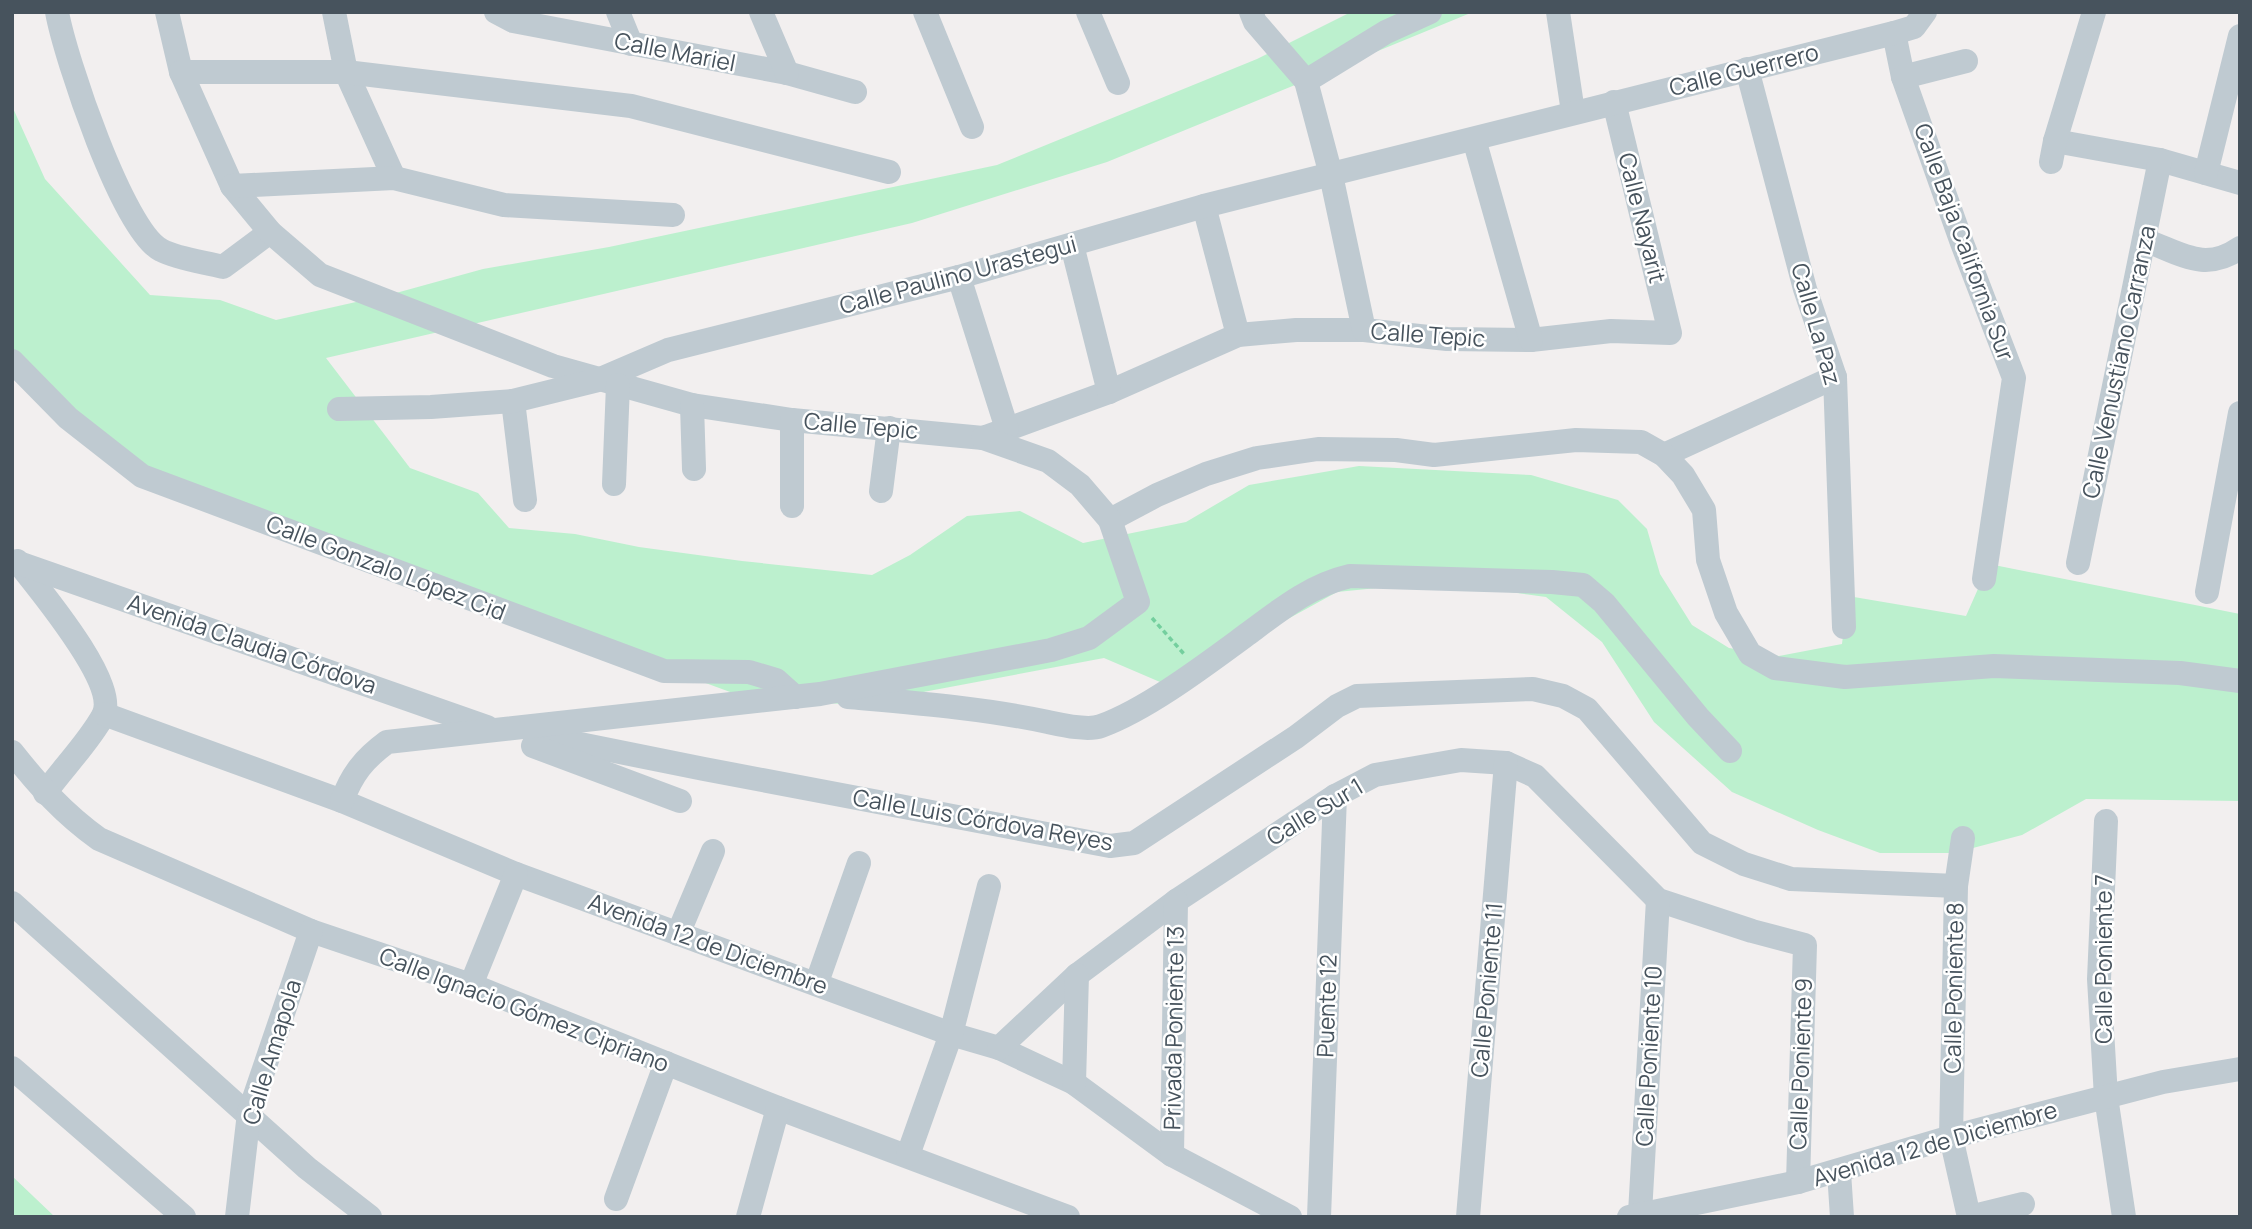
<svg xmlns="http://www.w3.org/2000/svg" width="2252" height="1229" viewBox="0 0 2252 1229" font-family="Manrope,sans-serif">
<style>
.green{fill:#bcf0ce}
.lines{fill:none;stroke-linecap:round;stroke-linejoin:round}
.path{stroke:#74cf9e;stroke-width:3.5;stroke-dasharray:5 3.5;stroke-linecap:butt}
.minor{stroke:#bfcad1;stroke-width:24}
.labels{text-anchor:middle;stroke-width:5;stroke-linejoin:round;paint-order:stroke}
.street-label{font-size:23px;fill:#47535d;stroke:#fff}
</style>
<rect width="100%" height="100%" fill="#f2efef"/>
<!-- green -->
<g class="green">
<polygon points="1351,12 1473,12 1107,162 912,223 326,358 410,468 478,493 509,528 575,534 639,547 742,561 872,575 910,555 967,516 1020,511 1083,543 1186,522 1249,485 1359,466 1531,475 1618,500 1647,529 1660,574 1692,625 1729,648 1779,656 1842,644 1848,596 1966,616 1989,564 2240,614 2240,801 2086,799 2022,835 1954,853 1880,853 1818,830 1732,792 1654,722 1602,642 1546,597 1437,582 1337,592 1167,685 1104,658 854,705 741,696 417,577 137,463 57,398 12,347 12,106 45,179 150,295 220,300 276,320 396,293 483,269 609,247 997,165 1257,59"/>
<polygon points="12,1176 55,1217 12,1217"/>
</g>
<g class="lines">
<!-- path -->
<polyline class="path" points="1152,618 1184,654"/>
<!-- minor -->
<g class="minor">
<path d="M 57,12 C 65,57 123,231 161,250 C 178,259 204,262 223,267 L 270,232"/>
<polyline points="167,12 181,72 232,186 270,232 320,275 553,366 692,405 792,420 983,438 1109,392 1238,335 1296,330 1364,330 1447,339 1531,340 1611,331 1670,333 1614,102"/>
<polyline points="334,12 346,72 394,178"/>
<polyline points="496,12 513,21 787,73 855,92"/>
<polyline points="618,12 631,44"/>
<polyline points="761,12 787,73"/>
<polyline points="925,12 972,127"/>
<polyline points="1088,12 1118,83"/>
<polyline points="1251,12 1255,22 1306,81 1331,175 1364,330"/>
<polyline points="1558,12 1573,112"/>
<polyline points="1894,33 1903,77 1962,243 2014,378 1984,579"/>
<polyline points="1747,69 1805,289 1835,377 1844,627"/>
<polyline points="181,72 346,72 631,106 889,172"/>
<polyline points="1903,77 1966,61"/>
<polyline points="1306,81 1386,32 1430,12"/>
<polyline points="1474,139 1531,340"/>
<polyline points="2055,141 2160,160 2240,183"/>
<polyline points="2051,162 2055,141 2094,12"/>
<polyline points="2206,173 2240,36"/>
<polyline points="232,186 394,178 504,205 673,215"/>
<polyline points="1204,206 1238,335"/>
<path d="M 2144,240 C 2181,253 2204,273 2240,248"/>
<polyline points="1072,245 1109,392"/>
<polyline points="959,277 1007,429"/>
<polyline points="12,361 68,418 142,476 664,671 749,672 776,680 795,697"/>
<polyline points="513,401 525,500"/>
<polyline points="692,405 694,469"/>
<polyline points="339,409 431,407 513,401 598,380 668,350 959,277 1204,206 1894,33 1914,27 1925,12"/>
<polyline points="792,420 792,506"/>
<polyline points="1664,455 1835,377"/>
<polyline points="614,484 618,385"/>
<polyline points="881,491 889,428"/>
<polyline points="1110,520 1157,495 1206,474 1257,458 1318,449 1396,450 1434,455 1576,440 1641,442 1664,455 1683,475 1704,510 1708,560 1726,613 1750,654 1775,668 1845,677 1994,666 2180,673 2240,681"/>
<path d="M 17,561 C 38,588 120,684 103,716 C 88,743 63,768 45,793"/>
<polyline points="19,563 487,727"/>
<polyline points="2078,563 2160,160"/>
<polyline points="2207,592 2240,413"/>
<path d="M 848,697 C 916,703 982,708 1048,722 C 1062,725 1088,731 1101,726 C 1148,709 1208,663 1249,633 C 1281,609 1311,585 1350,576 L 1552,582 L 1583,585 L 1604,603 L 1698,717 L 1730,751"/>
<polyline points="104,714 342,801 516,874 951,1034 999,1048 1074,1083 1172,1155 1290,1217"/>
<polyline points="529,728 570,742 704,769 1110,846 1134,843 1296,737 1337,706 1357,696 1533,689 1563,696 1587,709 1702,843 1744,864 1791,879 1956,886"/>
<polyline points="533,746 680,801"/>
<path d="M 12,752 C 39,786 64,814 99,839 L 311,931 L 471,985 L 778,1108 L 1068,1217"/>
<path d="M 342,801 C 352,774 364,759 387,742 L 820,694 L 1051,650 L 1089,638 L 1138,602 L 1110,520 L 1080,485 L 1048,461 L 983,438"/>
<polyline points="2106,821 2099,979 2106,1097 2124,1217"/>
<polyline points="1963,838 1956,886 1951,1137 1969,1217"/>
<polyline points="12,903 307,1168 370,1217"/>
<polyline points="678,934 713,851"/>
<polyline points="817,982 859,863"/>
<polyline points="471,985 516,874"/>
<polyline points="999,1048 1077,975 1176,901 1335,796 1375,775 1461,760 1506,763 1535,776 1658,900 1752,931 1805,945 1798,1182"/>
<polyline points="12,1068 184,1217"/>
<polyline points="1074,1083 1077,975"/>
<polyline points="908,1155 951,1034 989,886"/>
<polyline points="1172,1155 1176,901"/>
<polyline points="1839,1172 1842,1217"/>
<polyline points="616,1199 666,1063"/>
<polyline points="1640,1213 1658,900"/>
<polyline points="237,1217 249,1113 311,931"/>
<polyline points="748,1217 778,1108"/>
<polyline points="1319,1217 1335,796"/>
<polyline points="1468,1217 1506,763"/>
<polyline points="1629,1217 1798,1182 1951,1137 2163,1082 2240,1069"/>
<polyline points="1970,1217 2023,1204"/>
</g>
</g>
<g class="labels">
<!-- street labels -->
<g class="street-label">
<text transform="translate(675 52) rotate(11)" y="8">Calle Mariel</text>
<text transform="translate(1744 70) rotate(-14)" y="8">Calle Guerrero</text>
<text transform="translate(1642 218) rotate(76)" y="8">Calle Nayarit</text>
<text transform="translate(1964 242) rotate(70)" y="8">Calle Baja California Sur</text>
<text transform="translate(958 275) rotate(-15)" y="8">Calle Paulino Urastegui</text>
<text transform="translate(1816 324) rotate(74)" y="8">Calle La Paz</text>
<text transform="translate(1428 335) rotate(4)" y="8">Calle Tepic</text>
<text transform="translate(2119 362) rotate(-78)" y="8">Calle Venustiano Carranza</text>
<text transform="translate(861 426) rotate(5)" y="8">Calle Tepic</text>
<text transform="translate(386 568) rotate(21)" y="8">Calle Gonzalo López Cid</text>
<text transform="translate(252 644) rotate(19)" y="8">Avenida Claudia Córdova</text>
<text transform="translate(1315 812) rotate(-31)" y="8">Calle Sur 1</text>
<text transform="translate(983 820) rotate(10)" y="8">Calle Luis Córdova Reyes</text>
<text transform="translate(708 944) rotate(20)" y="8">Avenida 12 de Diciembre</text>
<text transform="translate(2104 959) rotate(-90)" y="8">Calle Poniente 7</text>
<text transform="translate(1954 988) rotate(-89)" y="8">Calle Poniente 8</text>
<text transform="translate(1487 990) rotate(-85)" y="8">Calle Poniente 11</text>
<text transform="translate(1327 1006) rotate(-88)" y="8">Puente 12</text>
<text transform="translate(524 1010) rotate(21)" y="8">Calle Ignacio Gómez Cipriano</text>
<text transform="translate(1174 1028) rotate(-89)" y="8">Privada Poniente 13</text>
<text transform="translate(272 1052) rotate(-73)" y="8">Calle Amapola</text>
<text transform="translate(1649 1056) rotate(-87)" y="8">Calle Poniente 10</text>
<text transform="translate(1801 1064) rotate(-88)" y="8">Calle Poniente 9</text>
<text transform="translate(1935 1144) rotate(-16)" y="8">Avenida 12 de Diciembre</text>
</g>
</g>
<!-- border -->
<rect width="2252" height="1229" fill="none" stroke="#47535d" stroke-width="28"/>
</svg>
